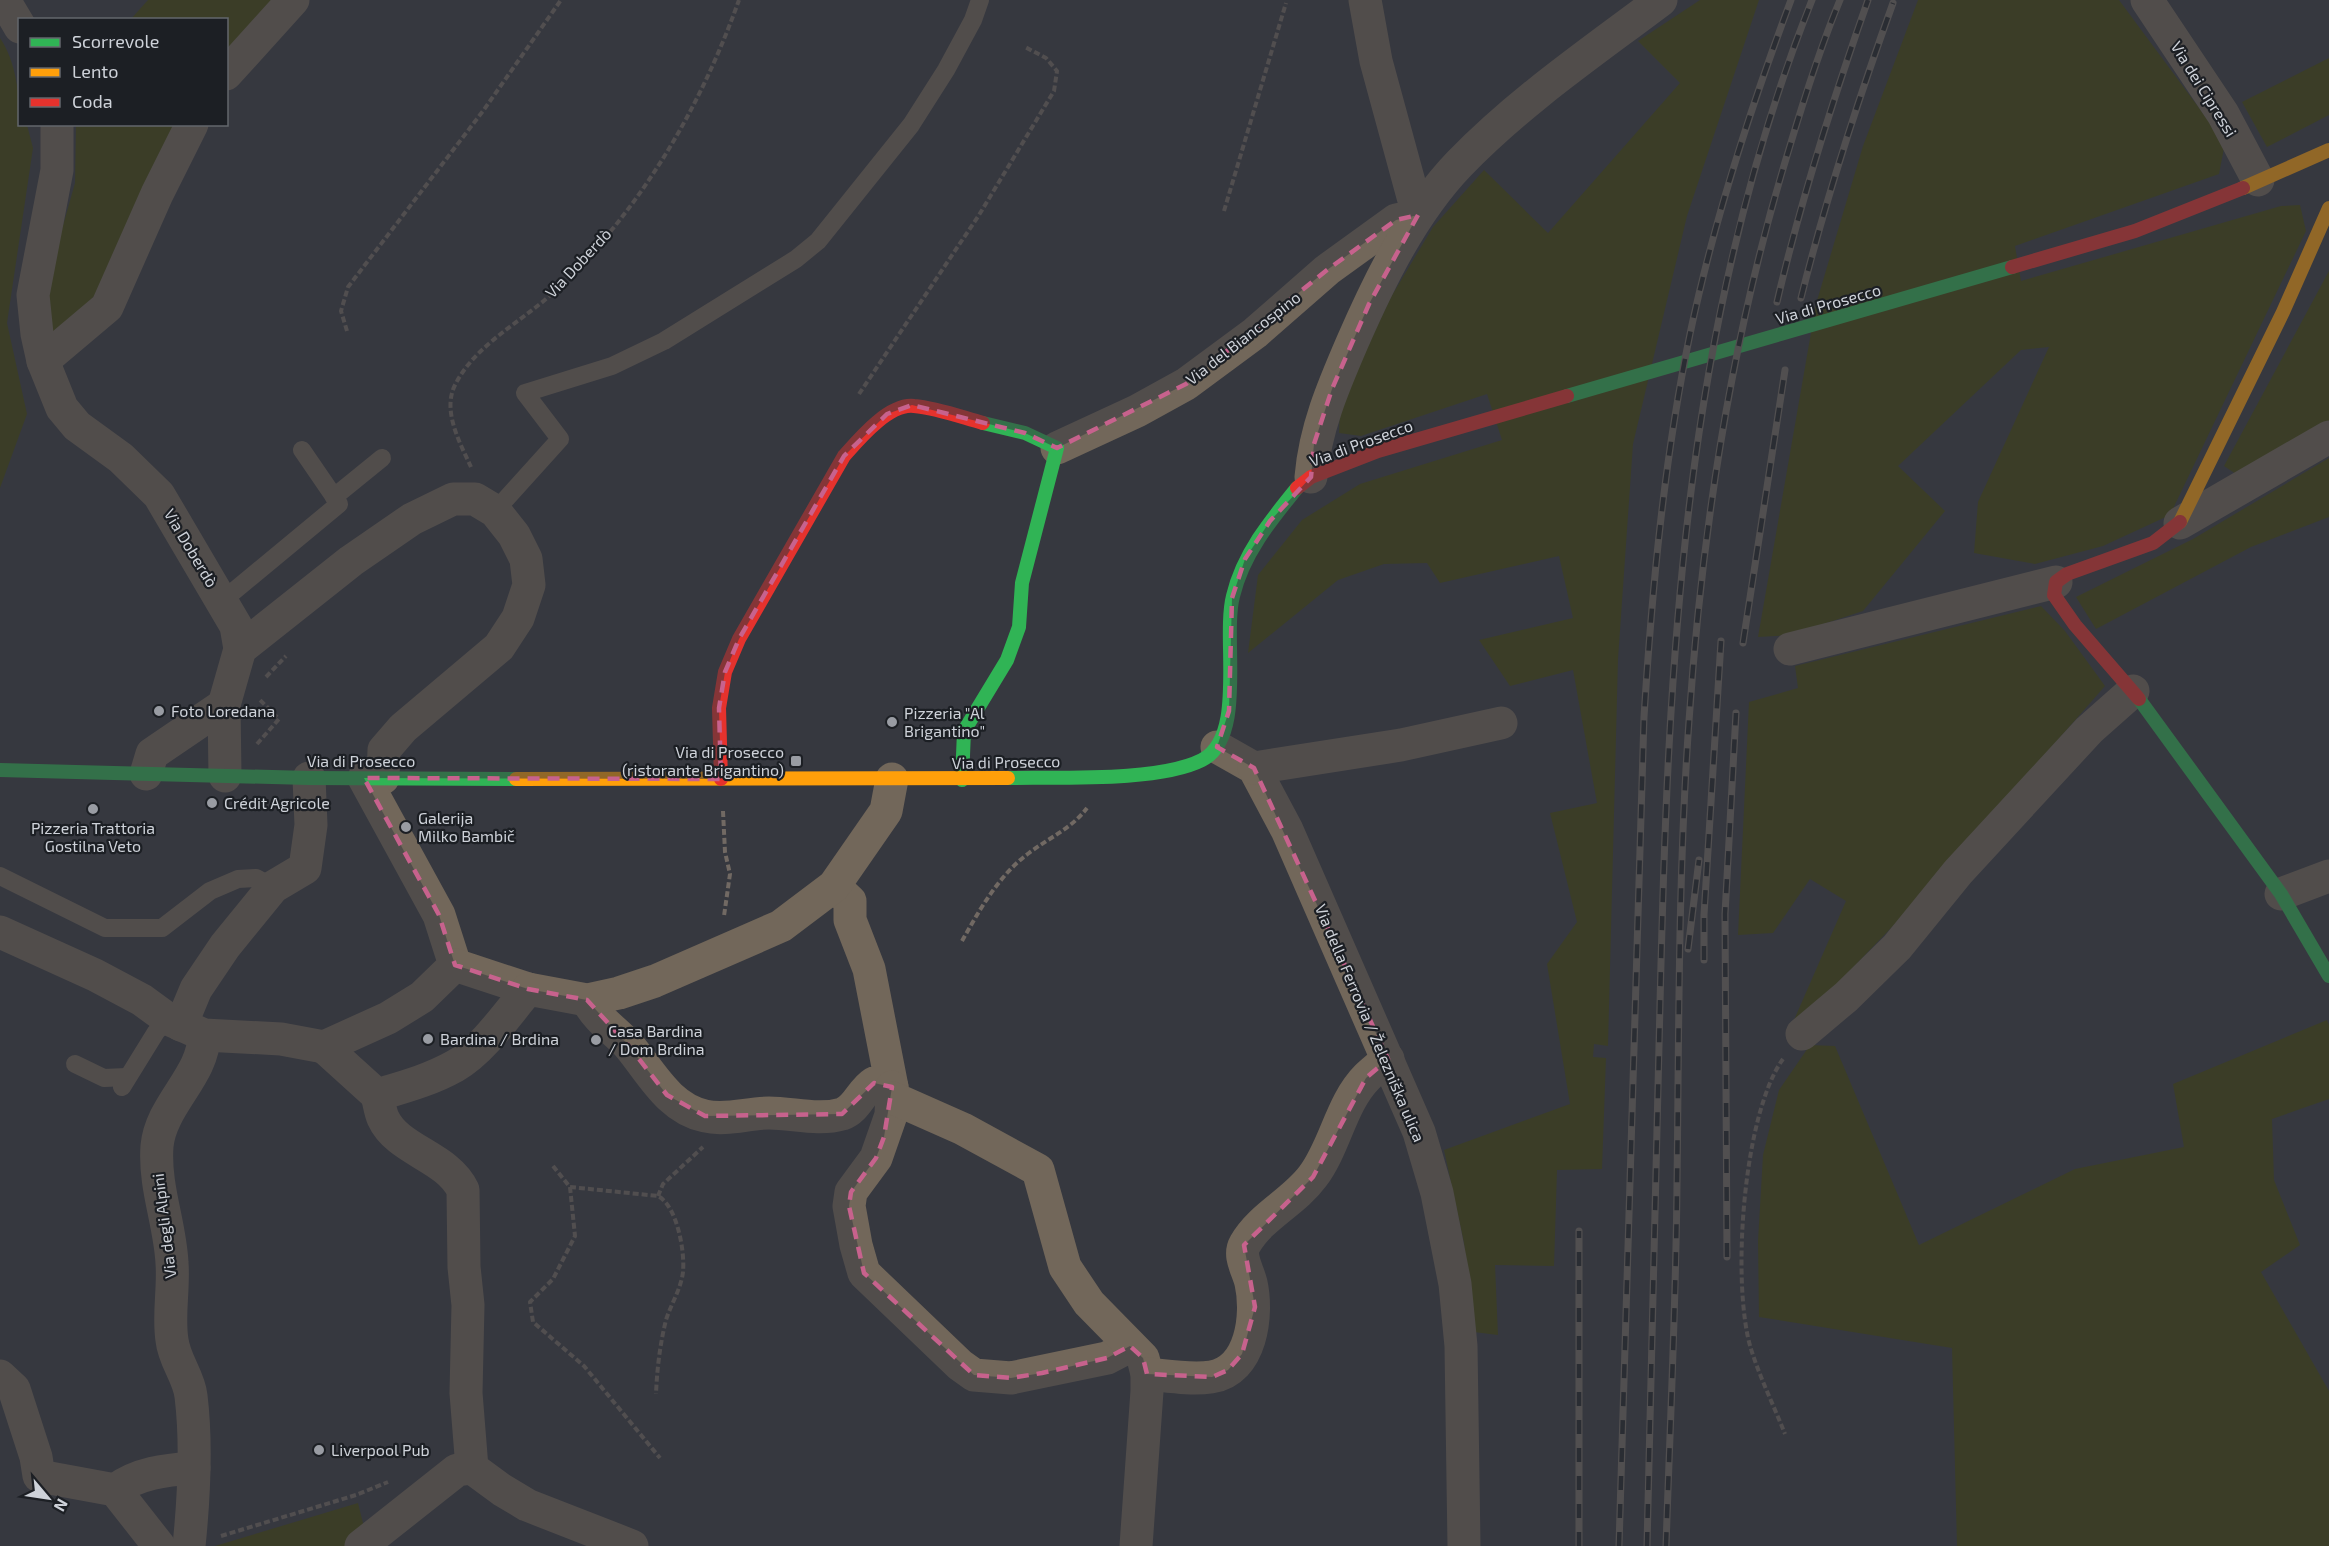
<svg xmlns="http://www.w3.org/2000/svg" width="2329" height="1546" viewBox="0 0 2329 1546" font-family="'Exo 2',sans-serif">
<style>
.green{fill:#40440b}
.lines{fill:none;stroke-linecap:round;stroke-linejoin:round}
.path{stroke:#716963;stroke-width:4;stroke-dasharray:6 3;stroke-linecap:butt}
.lane{stroke:#72675a;stroke-width:18}
.street{stroke:#72675a;stroke-width:33}
.fast{stroke:#30b455;stroke-width:14}
.slow{stroke:#ff9f0a;stroke-width:14}
.jam{stroke:#e5322d;stroke-width:14}
.rail-casing{stroke:#726c65;stroke-width:7}
.rail{stroke:#1c1f24;stroke-width:4.5;stroke-dasharray:14;stroke-linecap:butt}
.marked{fill:none;stroke:#c7628d;stroke-width:4.5;stroke-dasharray:12 8;stroke-linejoin:round}
.poi-dot{fill:#999ca3;stroke:#1c1f24;stroke-width:2}
.labels{text-anchor:middle;stroke-width:4.5;stroke-linejoin:round;paint-order:stroke}
.street-label{font-size:16px;fill:#ced2d9;stroke:#1c1f24}
.poi-label{font-size:16px;fill:#ced2d9;stroke:#1c1f24;text-anchor:start}
</style>
<rect width="100%" height="100%" fill="#36383f"/>
<!-- green -->
<g class="green">
<polygon points="148,0 278,0 227,59 226,20 130,20"/>
<polygon points="1700,0 1759,0 1687,216 1633,444 1618,659 1608,1046 1594,1044 1593,1057 1606,1058 1602,1169 1557,1170 1554,1266 1495,1265 1498,1335 1474,1332 1464,1243 1444,1150 1570,1104 1547,964 1577,922 1550,813 1597,803 1573,670 1510,686 1479,640 1573,618 1559,556 1440,583 1427,563 1384,564 1338,580 1248,653 1258,575 1302,520 1360,484 1502,440 1487,394 1361,436 1339,433 1340,405 1391,297 1433,227 1484,170 1548,233 1680,83 1638,41"/>
<polygon points="1918,0 2119,0 2225,143 2219,174 2015,246 2021,281 2281,206 2300,205 2306,231 2170,515 2103,546 2035,564 1974,553 1978,502 2049,347 2021,350 1898,466 1945,511 1863,611 1790,635 1758,637 1816,304 1863,146"/>
<path d="M 0,38 C 16,61 20,97 20,124 L 27,125 L 33,148 L 7,323 L 27,414 L 0,488 Z"/>
<polygon points="2329,58 2329,115 2267,147 2242,102"/>
<polygon points="76,125 185,125 106,285 49,340 49,275 75,183"/>
<polygon points="2329,271 2329,421 2236,474 2224,466"/>
<polygon points="2329,458 2329,517 2251,547 2096,629 2076,597 2193,539"/>
<polygon points="2041,606 2065,631 2105,686 1916,902 1787,1036 1846,901 1810,879 1773,933 1738,935 1749,702 1798,688 1795,666"/>
<polygon points="2327,1020 2329,1025 2329,1099 2272,1119 2274,1180 2300,1245 2261,1272 2329,1391 2329,1546 1957,1546 1952,1348 1759,1317 1758,1241 1763,1155 1779,1090 1810,1045 1835,1046 1919,1245 2075,1169 2184,1147 2173,1084"/>
<polygon points="358,1503 365,1531 353,1546 215,1546"/>
</g>
<g class="lines">
<!-- path -->
<g class="path">
<polyline points="1224,211 1286,3"/>
<polyline points="347,331 341,311 348,287 483,111 561,0"/>
<polyline points="859,394 979,215 1054,91 1057,71 1046,58 1025,47"/>
<path d="M 471,467 C 460,443 442,411 455,385 C 476,343 524,321 557,289 C 641,209 700,109 739,0"/>
<polyline points="266,677 286,656"/>
<polyline points="257,744 279,719 259,699"/>
<polyline points="723,811 725,852 730,874 724,916"/>
<path d="M 962,941 C 980,909 999,875 1029,853 C 1050,837 1071,829 1087,808"/>
<path d="M 1783,1059 C 1743,1114 1731,1284 1751,1349 C 1760,1378 1774,1406 1785,1434"/>
<path d="M 553,1166 L 570,1187 L 658,1196 C 677,1206 685,1251 683,1272 C 681,1289 671,1304 666,1320 C 660,1344 657,1369 656,1394"/>
<polyline points="570,1187 575,1236 553,1279 530,1302 533,1322 584,1366 660,1458"/>
<polyline points="658,1196 663,1184 703,1147"/>
<polyline points="221,1536 356,1495 388,1482"/>
</g>
<!-- lane -->
<g class="lane">
<polyline points="334,497 382,458"/>
<polyline points="495,511 560,439 525,393 612,366 664,341 796,259 818,241 911,125 946,70 973,20 980,0"/>
<polyline points="222,601 339,504 302,450"/>
<polyline points="0,876 105,928 162,928 210,891 238,879 256,878 273,887"/>
<polyline points="75,1064 104,1078 127,1077"/>
<polyline points="122,1087 156,1032 168,1019"/>
</g>
<!-- street -->
<g class="street">
<polyline points="4,0 20,27"/>
<polyline points="2147,0 2223,114 2258,180"/>
<polyline points="226,74 293,0"/>
<polyline points="57,124 57,170 33,295 37,334 43,361 62,408 77,426 121,458 159,495 236,626 240,649 224,705 225,776"/>
<polyline points="43,361 107,307 157,194 192,124"/>
<polyline points="1057,448 1137,411 1186,384 1255,333 1327,270 1396,220 1418,215 1376,61 1365,0"/>
<path d="M 1311,477 C 1315,429 1333,387 1352,343 C 1379,281 1412,213 1459,164 C 1520,101 1592,52 1661,0"/>
<polyline points="2180,523 2329,437"/>
<polyline points="240,649 351,561 412,519 453,499 475,499 495,511 514,535 526,559 529,585 518,618 499,647 403,728 384,750 383,778"/>
<polyline points="1790,649 2056,582"/>
<polyline points="1217,747 1254,768 1287,830 1419,1132 1437,1193 1455,1284 1461,1346 1464,1546"/>
<polyline points="1254,768 1401,745 1501,723"/>
<polyline points="146,774 152,754 224,705"/>
<polyline points="2281,894 2329,876"/>
<polyline points="0,932 95,975 142,1000 168,1019 204,1035 281,1039 324,1047 388,1018 422,997 455,965 439,915 364,778"/>
<polyline points="455,965 528,989"/>
<path d="M 587,1000 C 598,1021 615,1030 630,1047 C 652,1074 669,1108 705,1116 C 726,1121 748,1113 769,1113 C 793,1113 818,1121 842,1114 C 857,1109 861,1091 874,1083 L 892,1087 L 869,969 L 850,920 L 850,901 L 834,886"/>
<polyline points="181,1025 196,989 225,946 273,887 305,868 311,825 309,778"/>
<polyline points="1802,1034 1846,997 1897,947 1958,872 2089,730 2133,691"/>
<path d="M 324,1047 L 377,1095 C 404,1087 430,1080 455,1066 C 481,1052 509,1012 528,989 L 587,1000 L 619,993 L 655,981 L 781,926 L 834,886 L 886,811 L 892,779"/>
<polyline points="892,1087 891,1115 876,1158 851,1192 849,1206 856,1245 864,1273 960,1365 974,1375 1011,1378 1107,1358 1130,1346"/>
<path d="M 377,1095 C 379,1102 380,1111 383,1118 C 398,1151 447,1156 463,1190 L 464,1267 L 468,1305 L 466,1393 L 472,1468 L 502,1490 L 527,1505 L 632,1546"/>
<polyline points="893,1098 963,1129 1038,1170 1065,1267 1089,1303 1143,1358 1147,1374 1147,1391 1136,1546"/>
<path d="M 1147,1374 C 1168,1376 1191,1380 1211,1377 C 1252,1371 1258,1314 1251,1283 C 1248,1270 1238,1256 1245,1244 C 1261,1216 1294,1202 1313,1176 C 1335,1147 1341,1103 1367,1077 C 1374,1070 1381,1065 1388,1059"/>
<polyline points="0,1376 14,1389 36,1457 39,1476 115,1490 159,1546"/>
<path d="M 115,1490 C 138,1473 165,1470 194,1468"/>
<path d="M 189,1546 C 194,1497 197,1445 191,1396 C 189,1377 174,1360 172,1340 C 168,1315 174,1289 172,1263 C 170,1223 154,1187 157,1146 C 161,1104 204,1076 204,1035"/>
<polyline points="361,1546 457,1470 472,1468"/>
</g>
<!-- fast -->
<g class="fast">
<polyline points="1567,396 2012,267"/>
<polyline points="2139,699 2281,894 2329,976"/>
<polyline points="0,770 309,778 516,779"/>
<path d="M 1008,778 C 1058,777 1159,782 1202,760 C 1247,737 1222,639 1233,596 C 1243,554 1270,521 1297,488"/>
<polyline points="962,780 964,731 1007,660 1019,627 1022,583 1057,448 1025,433 983,423"/>
</g>
<!-- slow -->
<g class="slow">
<polyline points="2243,188 2329,150"/>
<polyline points="2180,522 2283,312 2329,208"/>
<polyline points="516,779 1008,778"/>
</g>
<!-- jam -->
<g class="jam">
<polyline points="2012,267 2135,231 2243,188"/>
<polyline points="1297,488 1311,477 1378,451 1567,396"/>
<polyline points="2139,699 2075,625 2054,595 2056,582 2067,574 2153,543 2180,522"/>
<path d="M 721,779 L 719,708 L 725,672 L 739,639 L 844,456 C 859,439 889,403 914,406 C 937,408 961,417 983,423"/>
</g>
<!-- rail casing -->
<g class="rail-casing">
<g id="rail">
<path d="M 1801,298 C 1826,198 1858,100 1893,3"/>
<path d="M 1777,302 C 1801,199 1833,99 1868,0"/>
<polyline points="1743,643 1785,370"/>
<polyline points="1688,949 1699,860"/>
<polyline points="1704,960 1704,915 1721,641"/>
<polyline points="1727,1257 1725,914 1736,713"/>
<polyline points="1579,1546 1579,1231"/>
<path d="M 1619,1546 L 1644,717 C 1652,589 1664,460 1690,334 C 1714,220 1750,109 1791,0"/>
<path d="M 1647,1546 C 1651,1365 1656,1185 1660,1004 C 1668,661 1683,323 1812,0"/>
<path d="M 1666,1546 C 1670,1426 1676,1305 1677,1184 C 1679,1030 1678,875 1689,721 C 1702,527 1732,334 1789,149 C 1804,99 1820,48 1840,0"/>
</g>
</g>
<!-- rail -->
<use href="#rail" class="rail"/>
</g>
<!-- marked area -->
<path d="M0 0H2329V1546H0ZM 1418,215 L 1369,304 L 1332,389 L 1314,444 L 1311,477 L 1270,521 L 1245,559 L 1232,598 L 1229,711 L 1217,747 L 1254,768 L 1388,1059 L 1366,1078 L 1313,1177 L 1244,1245 L 1255,1307 L 1242,1354 L 1228,1370 L 1212,1377 L 1147,1374 L 1143,1358 L 1130,1346 L 1107,1358 L 1042,1373 L 1011,1378 L 974,1375 L 864,1273 L 849,1206 L 851,1192 L 876,1158 L 884,1137 L 892,1087 L 874,1083 L 842,1114 L 705,1116 L 667,1095 L 628,1045 L 587,1000 L 528,989 L 455,965 L 439,915 L 364,778 L 721,779 L 719,708 L 725,672 L 739,639 L 844,456 L 887,414 L 912,405 L 1025,433 L 1057,448 L 1186,384 L 1327,270 L 1396,220 Z" fill="#36383f" fill-opacity=".55" fill-rule="evenodd"/>
<path class="marked" d="M 1418,215 L 1369,304 L 1332,389 L 1314,444 L 1311,477 L 1270,521 L 1245,559 L 1232,598 L 1229,711 L 1217,747 L 1254,768 L 1388,1059 L 1366,1078 L 1313,1177 L 1244,1245 L 1255,1307 L 1242,1354 L 1228,1370 L 1212,1377 L 1147,1374 L 1143,1358 L 1130,1346 L 1107,1358 L 1042,1373 L 1011,1378 L 974,1375 L 864,1273 L 849,1206 L 851,1192 L 876,1158 L 884,1137 L 892,1087 L 874,1083 L 842,1114 L 705,1116 L 667,1095 L 628,1045 L 587,1000 L 528,989 L 455,965 L 439,915 L 364,778 L 721,779 L 719,708 L 725,672 L 739,639 L 844,456 L 887,414 L 912,405 L 1025,433 L 1057,448 L 1186,384 L 1327,270 L 1396,220 Z"/>
<!-- markers -->
<g class="poi-dot">
<circle cx="159" cy="711" r="6"/>
<circle cx="892" cy="722" r="6"/>
<rect x="790" y="755" width="12" height="12" rx="3"/>
<circle cx="212" cy="803" r="6"/>
<circle cx="93" cy="809" r="6"/>
<circle cx="406" cy="827" r="6"/>
<circle cx="428" cy="1039" r="6"/>
<circle cx="596" cy="1040" r="6"/>
<circle cx="319" cy="1450" r="6"/>
</g>
<g class="labels">
<!-- street labels -->
<g class="street-label">
<text transform="translate(2204 89) rotate(58)" y="6">Via dei Cipressi</text>
<text transform="translate(578 263) rotate(-47)" y="6">Via Doberdò</text>
<text transform="translate(1828 304) rotate(-16)" y="6">Via di Prosecco</text>
<text transform="translate(1243 338) rotate(-38)" y="6">Via del Biancospino</text>
<text transform="translate(1361 443) rotate(-20)" y="6">Via di Prosecco</text>
<text transform="translate(191 548) rotate(59)" y="6">Via Doberdò</text>
<text x="361" y="767">Via di Prosecco</text>
<text transform="translate(1006 762) rotate(-1)" y="6">Via di Prosecco</text>
<text transform="translate(1370 1023) rotate(67)" y="6">Via della Ferrovia / Železniška ulica</text>
<text transform="translate(164 1226) rotate(-97)" y="6">Via degli Alpini</text>
</g>
<!-- poi labels -->
<g class="poi-label">
<text x="171" y="717">Foto Loredana</text>
<text x="904" y="719">Pizzeria "Al<tspan x="904" dy="18">Brigantino"</tspan></text>
<text x="784" y="758" text-anchor="end">Via di Prosecco<tspan x="784" dy="18">(ristorante Brigantino)</tspan></text>
<text x="224" y="809">Crédit Agricole</text>
<text x="418" y="824">Galerija<tspan x="418" dy="18">Milko Bambič</tspan></text>
<text x="93" y="834" text-anchor="middle">Pizzeria Trattoria<tspan x="93" dy="18">Gostilna Veto</tspan></text>
<text x="608" y="1037">Casa Bardina<tspan x="608" dy="18">/ Dom Brdina</tspan></text>
<text x="440" y="1045">Bardina / Brdina</text>
<text x="331" y="1456">Liverpool Pub</text>
</g>
</g>
<!-- legend -->
<rect x="18" y="18" width="210" height="108" fill="#1c1f24" stroke="#63676c" stroke-width="1.5"/>
<rect x="30" y="38" width="30" height="9" fill="#30b455" stroke="#63676c" stroke-width="1.5"/>
<text x="72" y="48" font-size="18" fill="#ced2d9">Scorrevole</text>
<rect x="30" y="68" width="30" height="9" fill="#ff9f0a" stroke="#63676c" stroke-width="1.5"/>
<text x="72" y="78" font-size="18" fill="#ced2d9">Lento</text>
<rect x="30" y="98" width="30" height="9" fill="#e5322d" stroke="#63676c" stroke-width="1.5"/>
<text x="72" y="108" font-size="18" fill="#ced2d9">Coda</text>
<!-- north arrow -->
<g transform="translate(48 1498) rotate(119)" stroke="#1c1f24" stroke-width="4.5" paint-order="stroke">
<path d="M0-4.5L10 22L0 15L-10 22Z" fill="#ced2d9"/>
<text y="-9" font-size="16" font-weight="bold" text-anchor="middle" fill="#ced2d9">N</text>
</g>
</svg>
